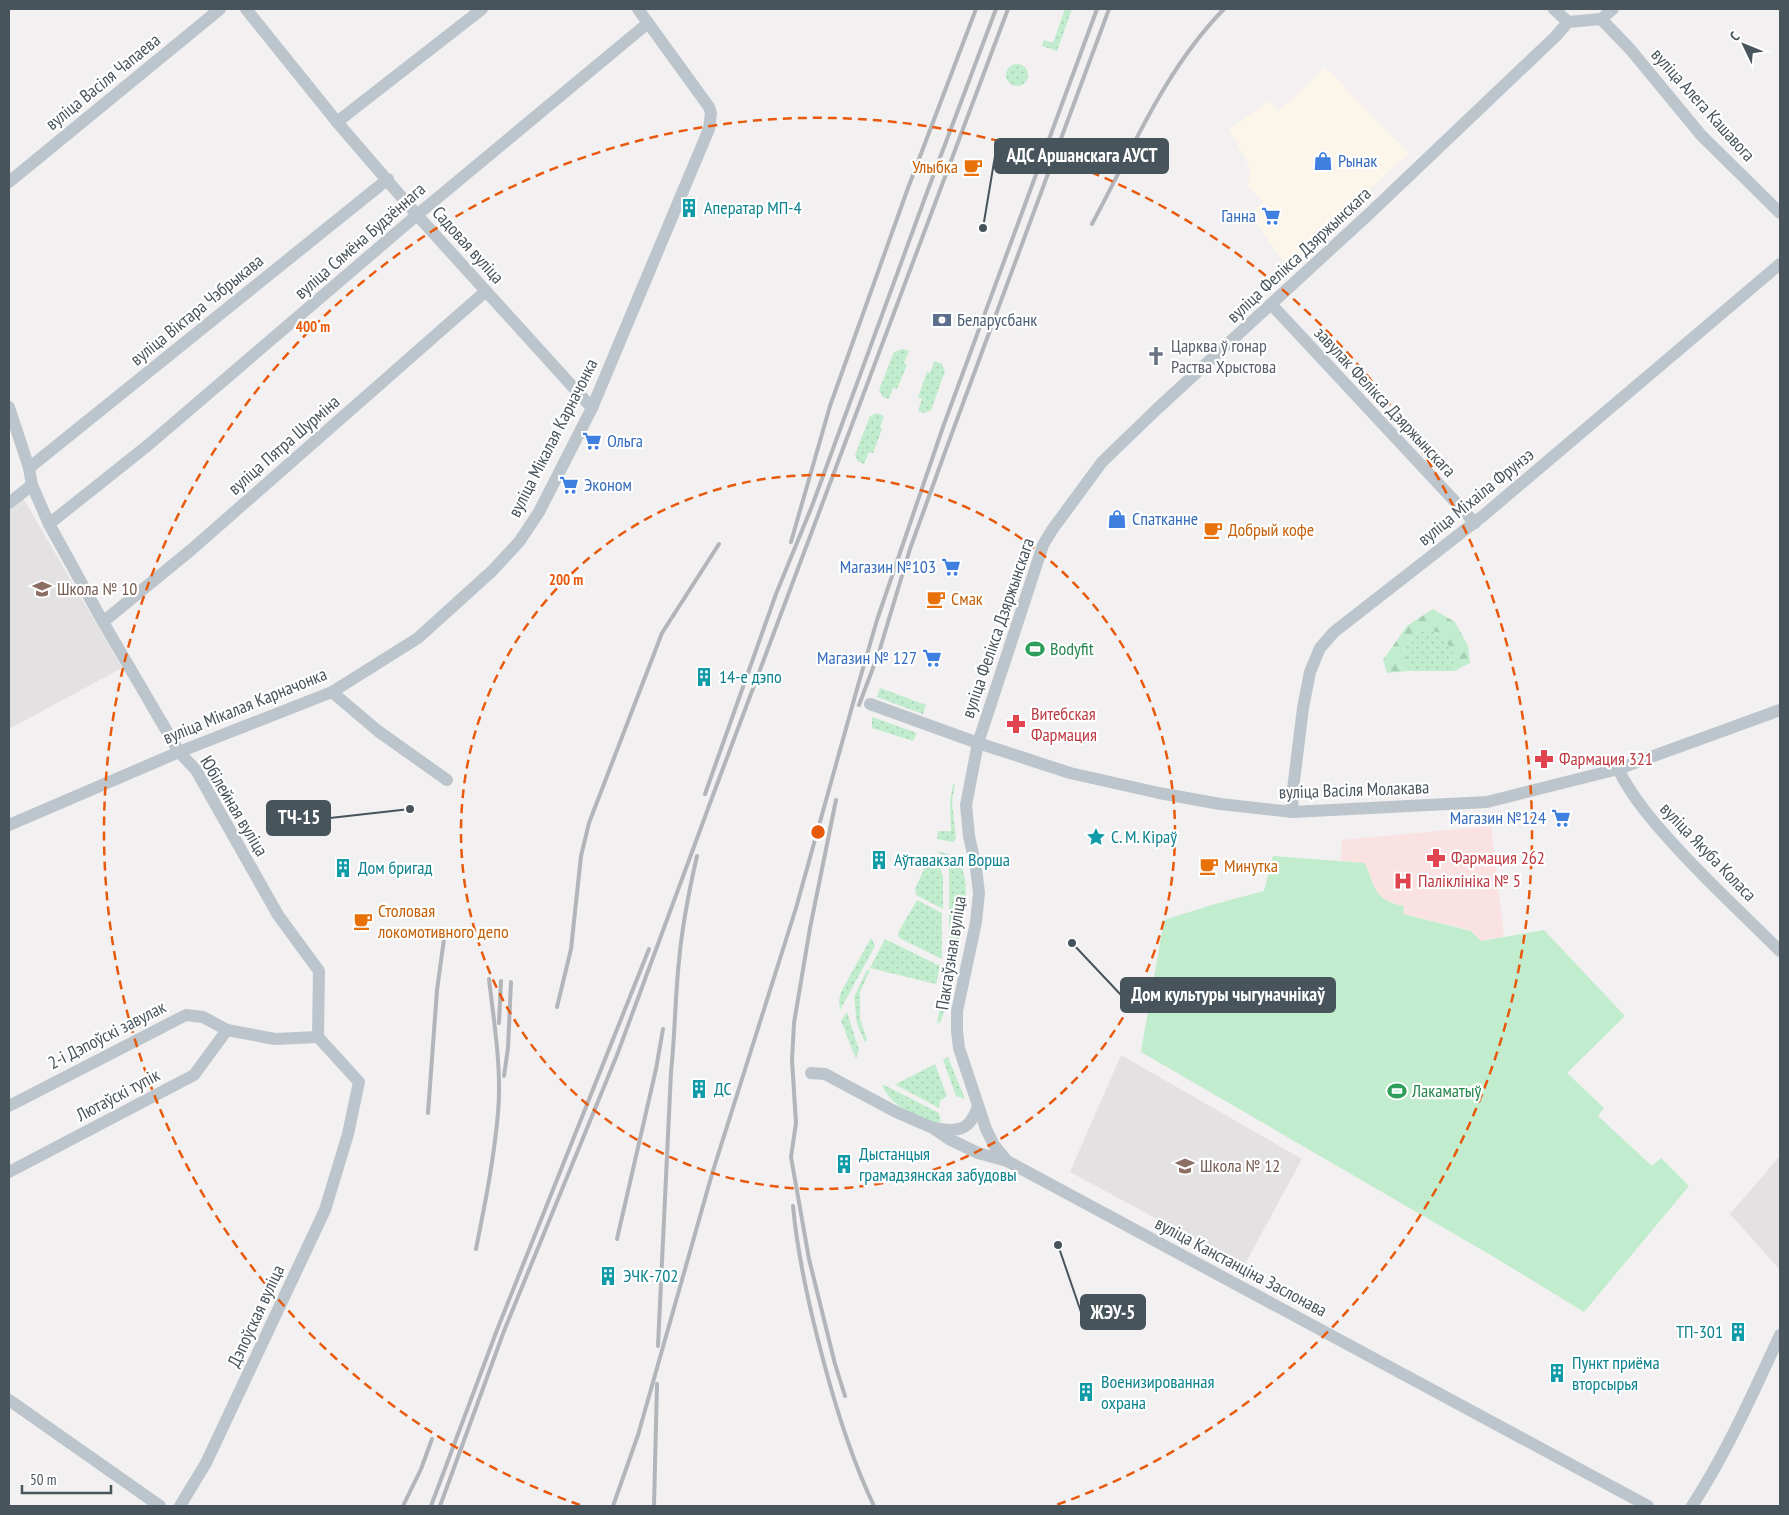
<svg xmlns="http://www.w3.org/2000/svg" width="1789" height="1515" viewBox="0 0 1789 1515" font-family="'PT Sans Narrow',sans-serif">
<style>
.commercial{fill:#fbf5ea}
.education{fill:#e3e1e1}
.medical{fill:#fae2e2}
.grass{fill:url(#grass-dots)}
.forest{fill:url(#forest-firs)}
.pitch{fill:#c1edce}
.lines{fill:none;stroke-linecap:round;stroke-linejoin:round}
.minor{stroke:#bcc5cc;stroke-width:12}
.rail{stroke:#b2b5b9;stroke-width:4}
.ring{fill:none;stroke:#e8590c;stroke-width:2.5;stroke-dasharray:9 6}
.labels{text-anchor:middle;stroke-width:4.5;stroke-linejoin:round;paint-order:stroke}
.street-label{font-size:18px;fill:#48545c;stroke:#fff}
.shop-label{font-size:18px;fill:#366cbe;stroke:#fff;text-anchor:start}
.food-label{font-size:18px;fill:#c56008;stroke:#fff;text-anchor:start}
.culture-label{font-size:18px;fill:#0d838f;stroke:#fff;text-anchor:start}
.service-label{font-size:18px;fill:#4e5e75;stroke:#fff;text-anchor:start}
.worship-label{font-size:18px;fill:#5b616d;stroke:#fff;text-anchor:start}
.education-label{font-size:18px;fill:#785e54;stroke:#fff;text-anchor:start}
.leisure-label{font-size:18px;fill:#27864d;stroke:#fff;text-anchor:start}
.health-label{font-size:18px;fill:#be3a42;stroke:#fff;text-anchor:start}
.centre{fill:#e8590c;stroke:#fff;stroke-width:2.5}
.ring-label{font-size:15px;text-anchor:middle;font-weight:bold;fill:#e8590c;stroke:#fff;stroke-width:4.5;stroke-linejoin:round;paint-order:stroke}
.leader{fill:none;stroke:#48545c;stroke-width:2}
.callout-dot{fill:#48545c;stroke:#fff;stroke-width:2}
.callout{fill:#48545c;stroke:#48545c;stroke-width:2}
.callout-label{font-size:19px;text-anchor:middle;font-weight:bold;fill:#fff}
</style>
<defs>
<pattern id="grass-dots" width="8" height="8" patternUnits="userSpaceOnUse" patternTransform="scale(1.25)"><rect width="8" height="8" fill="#c1edce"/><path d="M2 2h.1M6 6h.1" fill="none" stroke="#a7cdb3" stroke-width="1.8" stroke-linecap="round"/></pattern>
<pattern id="forest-firs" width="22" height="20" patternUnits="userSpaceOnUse" patternTransform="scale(1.25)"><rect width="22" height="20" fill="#c1edce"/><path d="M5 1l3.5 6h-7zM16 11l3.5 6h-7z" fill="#a7cdb3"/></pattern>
</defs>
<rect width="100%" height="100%" fill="#f2f0f0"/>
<!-- commercial -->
<polygon class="commercial" points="1325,67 1409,153 1287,267 1250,214 1263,201 1248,186 1250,169 1229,129 1270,100 1279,111"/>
<!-- education -->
<g class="education">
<polygon points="23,498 122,668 9,729 9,509"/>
<polygon points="1121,1055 1302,1159 1244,1266 1070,1172"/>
<polygon points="1780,1156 1780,1270 1730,1214"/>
</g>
<!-- medical -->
<polygon class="medical" points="1491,826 1504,937 1481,941 1470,930 1403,914 1404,906 1391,904 1378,896 1365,863 1341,861 1342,840"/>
<!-- grass -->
<g class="grass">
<polygon points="1065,9 1072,9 1057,51 1042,46 1044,40 1053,43"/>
<circle cx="1017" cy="75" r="11"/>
<polygon points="902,349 909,351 904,363 907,365 897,389 893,388 889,399 883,397 879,390 894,352"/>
<polygon points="934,361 942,364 945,371 931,410 924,413 918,411 922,399 918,397 927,372 930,373"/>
<polygon points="877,413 884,416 880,427 882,429 873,453 869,452 864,464 858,461 855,455 870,416"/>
<polygon points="1422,629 1441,633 1453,653 1455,671 1408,671 1408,660 1403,646"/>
<polygon points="880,688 926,705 923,714 877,697"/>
<polygon points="872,717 917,733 913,741 872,728"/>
<polygon points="953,784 955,784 952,801 956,839 953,842 937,839 938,831 951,831 950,801"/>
<path d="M 937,851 C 943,853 951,854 955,858 C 977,878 960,939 955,965 L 949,962 L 949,862 Z"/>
<polygon points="930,856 937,860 943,876 943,909 916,895 915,889"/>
<polygon points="917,900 942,913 942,959 901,939 898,936 899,931"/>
<polygon points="871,938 875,946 840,1010 839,1000 841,992"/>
<polygon points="885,939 940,966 936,984 870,968"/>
<polygon points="946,969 951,969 943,1015 941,1021 937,1024"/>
<polygon points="867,970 870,970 860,992 860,1018 867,1040 865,1042 857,1024 854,997"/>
<polygon points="847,1012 859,1050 856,1059 841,1021"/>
<polygon points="948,1057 965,1099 956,1096 943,1060"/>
<polygon points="935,1064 947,1096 940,1101 939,1108 896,1085 898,1083"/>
<path d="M 882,1084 L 939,1113 L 941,1122 C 937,1122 932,1122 928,1122 C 913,1119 885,1099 882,1084 Z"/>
</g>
<!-- forest -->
<polygon class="forest" points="1433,609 1455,622 1468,646 1470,663 1455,671 1453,653 1441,633 1422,629 1403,646 1408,660 1408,671 1387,673 1383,660 1407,626"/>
<!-- pitch -->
<path class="pitch" d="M 1273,856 L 1365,863 C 1375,888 1375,901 1404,906 L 1403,914 L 1471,931 L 1481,941 L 1544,930 L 1625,1016 L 1567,1073 L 1604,1108 L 1598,1116 L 1652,1166 L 1661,1158 L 1689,1186 L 1584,1312 L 1494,1257 L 1141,1052 L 1164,920 L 1215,904 L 1264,891 Z"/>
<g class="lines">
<!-- minor -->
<g class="minor">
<polyline points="246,9 337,122 417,215 592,408"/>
<polyline points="1554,9 1568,22"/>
<polyline points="1601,19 1630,49 1701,135 1780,213"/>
<polyline points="1568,22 1601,19 1613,9"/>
<polyline points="337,122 482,9"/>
<polyline points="9,182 220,9"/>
<polyline points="1271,304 1475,523"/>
<polyline points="9,407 29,468 32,485 49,524 103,622 179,752 196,770 278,915 319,971 318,1037"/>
<polyline points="29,468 388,179"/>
<polyline points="9,503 32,485"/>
<polyline points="49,524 147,446 417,215 648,23"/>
<polyline points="103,622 191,550 486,291"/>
<polyline points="332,692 378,731 447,780"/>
<polyline points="870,704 978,743 1070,773 1159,793 1220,804 1292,812 1487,802 1618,769 1780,710"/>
<path d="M 1618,769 C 1633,799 1655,824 1678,849 C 1710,884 1746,917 1780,951"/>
<polyline points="1292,812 1293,789 1303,708 1310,672 1320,648 1334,632 1484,515 1780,264"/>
<polyline points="9,825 179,752 332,692 418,638 492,571 519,542 539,512 592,408 709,129 711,113 709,107 638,9"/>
<polyline points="811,1073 825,1074 896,1112 933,1128 949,1139 978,1153 1007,1161 1648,1506"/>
<polyline points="9,1106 186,1015 203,1017 227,1030 275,1039 318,1037 359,1082 348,1134 325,1210 206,1463 180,1506"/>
<path d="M 935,1128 C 946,1130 961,1133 970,1122 C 973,1118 976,1112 978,1107"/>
<polyline points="1007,1161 994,1145 986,1129 959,1048 957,1031 957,1011 976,922 979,893 976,868 969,836 966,805 978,743 1043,545 1052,530 1102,462 1157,409 1370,213 1556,36 1568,22"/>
<polyline points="9,1172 194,1075 227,1030"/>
<polyline points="9,1400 160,1506"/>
<path d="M 1692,1506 C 1727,1452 1753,1393 1780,1335"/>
</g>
<!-- rail -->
<g class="rail">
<path d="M 1092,224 C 1132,150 1165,69 1224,9"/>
<polyline points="791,542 830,406 908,188 976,9"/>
<polyline points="859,705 879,652 910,549 945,452 1109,9"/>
<polyline points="705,794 776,594 812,506 926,195 996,9"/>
<polyline points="836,800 810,928 794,1023 792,1060 796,1123 791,1157 809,1259 835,1364 845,1396"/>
<polyline points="557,1007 571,949 581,856 589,823 662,633 719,544"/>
<polyline points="499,1023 501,981"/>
<polyline points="504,1076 508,1048 511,982"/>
<polyline points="428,1113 437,990 444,939"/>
<path d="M 793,1206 C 798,1260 810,1311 824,1363 C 837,1412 852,1460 874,1506"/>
<polyline points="617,1239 656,1069 663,1029"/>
<path d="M 476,1249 C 485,1204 494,1159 498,1113 C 502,1069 494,1023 489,979"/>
<path d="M 658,1346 L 671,1072 C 675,1035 675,998 679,961 C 682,926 689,891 697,856"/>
<polyline points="403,1506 421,1469 432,1439"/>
<polyline points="431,1506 497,1330 649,949"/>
<polyline points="440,1506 504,1331 617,1055 716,787 1008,9"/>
<polyline points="613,1506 638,1435 712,1174 796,908 857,689 877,620 943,427 1097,9"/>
<polyline points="654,1506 657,1384"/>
</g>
</g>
<!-- distance rings -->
<g class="ring">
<circle cx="818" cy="832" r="357"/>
<path d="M580 1505A714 714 0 1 1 1056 1505"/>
</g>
<!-- icons -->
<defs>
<g id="shop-bare" transform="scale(1.5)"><path d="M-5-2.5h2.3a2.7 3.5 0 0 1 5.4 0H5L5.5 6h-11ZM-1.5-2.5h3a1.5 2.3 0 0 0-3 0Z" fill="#3f7fe0" stroke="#fff" stroke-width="2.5" paint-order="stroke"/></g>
<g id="cafe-bare" transform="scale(1.5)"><path d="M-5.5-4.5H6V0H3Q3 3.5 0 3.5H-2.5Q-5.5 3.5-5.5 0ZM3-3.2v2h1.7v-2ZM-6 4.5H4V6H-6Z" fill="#e8710a" stroke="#fff" stroke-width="2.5" paint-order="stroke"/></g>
<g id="building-bare" transform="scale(1.5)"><path d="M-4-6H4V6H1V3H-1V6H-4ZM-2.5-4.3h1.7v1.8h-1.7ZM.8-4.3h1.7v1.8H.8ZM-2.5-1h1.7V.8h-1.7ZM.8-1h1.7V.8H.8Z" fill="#0f9aa8" stroke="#fff" stroke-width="2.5" paint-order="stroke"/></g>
<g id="supermarket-bare" transform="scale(1.5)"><path d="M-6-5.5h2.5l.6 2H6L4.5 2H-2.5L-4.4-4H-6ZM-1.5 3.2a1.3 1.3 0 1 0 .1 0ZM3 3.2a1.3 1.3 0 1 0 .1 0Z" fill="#3f7fe0" stroke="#fff" stroke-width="2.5" paint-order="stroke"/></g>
<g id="bank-bare" transform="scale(1.5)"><path d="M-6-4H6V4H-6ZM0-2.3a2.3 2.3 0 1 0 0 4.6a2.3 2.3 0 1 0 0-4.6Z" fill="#5c6f8a" stroke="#fff" stroke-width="2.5" paint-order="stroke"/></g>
<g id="church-bare" transform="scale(1.5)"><path d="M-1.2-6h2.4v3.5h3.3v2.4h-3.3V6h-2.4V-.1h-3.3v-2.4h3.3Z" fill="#6b7280" stroke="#fff" stroke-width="2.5" paint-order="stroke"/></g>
<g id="school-bare" transform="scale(1.5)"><path d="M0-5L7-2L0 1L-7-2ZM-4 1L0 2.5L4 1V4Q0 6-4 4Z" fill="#8d6e63" stroke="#fff" stroke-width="2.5" paint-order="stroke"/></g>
<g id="stadium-bare" transform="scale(1.5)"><path d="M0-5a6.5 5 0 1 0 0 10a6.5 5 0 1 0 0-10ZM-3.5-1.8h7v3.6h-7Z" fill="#2e9e5b" stroke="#fff" stroke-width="2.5" paint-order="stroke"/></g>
<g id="pharmacy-bare" transform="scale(1.5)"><path d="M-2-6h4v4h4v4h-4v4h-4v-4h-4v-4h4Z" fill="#e0444e" stroke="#fff" stroke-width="2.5" paint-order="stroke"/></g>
<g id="sight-bare" transform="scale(1.5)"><path d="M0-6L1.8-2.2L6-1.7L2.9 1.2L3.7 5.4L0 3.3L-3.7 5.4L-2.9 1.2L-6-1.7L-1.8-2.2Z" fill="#0f9aa8" stroke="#fff" stroke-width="2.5" paint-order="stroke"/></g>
<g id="hospital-bare" transform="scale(1.5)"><path d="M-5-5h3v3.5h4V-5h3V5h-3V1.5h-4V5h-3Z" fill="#e0444e" stroke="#fff" stroke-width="2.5" paint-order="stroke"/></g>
</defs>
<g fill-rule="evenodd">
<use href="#shop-bare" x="1323" y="161"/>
<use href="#cafe-bare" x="973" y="167"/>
<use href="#building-bare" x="689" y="208"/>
<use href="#supermarket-bare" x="1271" y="216"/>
<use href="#bank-bare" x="942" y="320"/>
<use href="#church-bare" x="1156" y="356"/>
<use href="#supermarket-bare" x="592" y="441"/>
<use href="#supermarket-bare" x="569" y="485"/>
<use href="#shop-bare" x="1117" y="519"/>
<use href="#cafe-bare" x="1213" y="530"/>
<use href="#supermarket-bare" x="951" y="567"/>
<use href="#school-bare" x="42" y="589"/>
<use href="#cafe-bare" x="936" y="599"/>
<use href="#stadium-bare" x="1035" y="649"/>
<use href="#supermarket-bare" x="932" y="658"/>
<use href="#building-bare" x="704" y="677"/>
<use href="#pharmacy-bare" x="1016" y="724"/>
<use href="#pharmacy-bare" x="1544" y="759"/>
<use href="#supermarket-bare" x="1561" y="818"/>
<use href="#sight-bare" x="1096" y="837"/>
<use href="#pharmacy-bare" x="1436" y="858"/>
<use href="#building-bare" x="879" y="860"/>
<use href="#cafe-bare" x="1209" y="866"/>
<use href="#building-bare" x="343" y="868"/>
<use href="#hospital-bare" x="1403" y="881"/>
<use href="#cafe-bare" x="363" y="921"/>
<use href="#building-bare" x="699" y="1089"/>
<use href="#stadium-bare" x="1397" y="1091"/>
<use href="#building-bare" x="844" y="1164"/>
<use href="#school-bare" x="1185" y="1166"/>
<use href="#building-bare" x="608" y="1276"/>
<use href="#building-bare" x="1738" y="1332"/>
<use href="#building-bare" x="1557" y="1373"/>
<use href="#building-bare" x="1086" y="1392"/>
</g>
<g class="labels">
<!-- street labels -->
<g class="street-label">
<text transform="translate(103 82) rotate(-39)" y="6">вуліца Васіля Чапаева</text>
<text transform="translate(1703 105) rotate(48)" y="6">вуліца Алега Кашавога</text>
<text transform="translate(360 241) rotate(-41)" y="6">вуліца Сямёна Будзённага</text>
<text transform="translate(468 245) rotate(48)" y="6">Садовая вуліца</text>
<text transform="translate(1299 255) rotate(-43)" y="6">вуліца Фелікса Дзяржынскага</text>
<text transform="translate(197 310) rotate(-39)" y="6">вуліца Віктара Чэбрыкава</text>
<text transform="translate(1385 402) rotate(47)" y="6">завулак Фелікса Дзяржынскага</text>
<text transform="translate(553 438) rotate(-63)" y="6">вуліца Мікалая Карначонка</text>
<text transform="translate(284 445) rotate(-41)" y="6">вуліца Пятра Шурміна</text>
<text transform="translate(1476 497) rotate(-39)" y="6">вуліца Міхаіла Фрунзэ</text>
<text transform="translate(998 628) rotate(-71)" y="6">вуліца Фелікса Дзяржынскага</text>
<text transform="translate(245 706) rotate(-22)" y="6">вуліца Мікалая Карначонка</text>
<text transform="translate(1354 790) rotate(-2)" y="6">вуліца Васіля Молакава</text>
<text transform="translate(234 806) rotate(59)" y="6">Юбілейная вуліца</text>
<text transform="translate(1708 852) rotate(46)" y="6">вуліца Якуба Коласа</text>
<text transform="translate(951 953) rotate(-81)" y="6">Пакгаўзная вуліца</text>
<text transform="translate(107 1035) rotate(-27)" y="6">2-і Дэпоўскі завулак</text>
<text transform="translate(118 1095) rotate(-28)" y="6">Лютаўскі тупік</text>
<text transform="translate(1241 1267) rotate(28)" y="6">вуліца Канстанціна Заслонава</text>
<text transform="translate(256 1316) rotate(-65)" y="6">Дэпоўская вуліца</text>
</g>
<!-- shop labels -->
<g class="shop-label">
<text x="1338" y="167">Рынак</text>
<text x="1256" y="222" text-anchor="end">Ганна</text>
<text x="607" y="447">Ольга</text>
<text x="584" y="491">Эконом</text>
<text x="1132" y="525">Спатканне</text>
<text x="936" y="573" text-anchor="end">Магазин №103</text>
<text x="917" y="664" text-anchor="end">Магазин № 127</text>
<text x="1546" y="824" text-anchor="end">Магазин №124</text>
</g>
<!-- food labels -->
<g class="food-label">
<text x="958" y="173" text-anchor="end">Улыбка</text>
<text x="1228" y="536">Добрый кофе</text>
<text x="951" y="605">Смак</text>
<text x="1224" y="872">Минутка</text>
<text x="378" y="917">Столовая<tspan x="378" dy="21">локомотивного депо</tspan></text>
</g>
<!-- culture labels -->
<g class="culture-label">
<text x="704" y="214">Аператар МП-4</text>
<text x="719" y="683">14-е дэпо</text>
<text x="1111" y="843">С. М. Кіраў</text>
<text x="894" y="866">Аўтавакзал Ворша</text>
<text x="358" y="874">Дом бригад</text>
<text x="714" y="1095">ДС</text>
<text x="859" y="1160">Дыстанцыя<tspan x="859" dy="21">грамадзянская забудовы</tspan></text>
<text x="623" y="1282">ЭЧК-702</text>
<text x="1723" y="1338" text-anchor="end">ТП-301</text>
<text x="1572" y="1369">Пункт приёма<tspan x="1572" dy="21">вторсырья</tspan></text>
<text x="1101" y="1388">Военизированная<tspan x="1101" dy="21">охрана</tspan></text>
</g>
<!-- service labels -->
<g class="service-label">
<text x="957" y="326">Беларусбанк</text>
</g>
<!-- worship labels -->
<g class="worship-label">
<text x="1171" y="352">Царква ў гонар<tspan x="1171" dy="21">Раства Хрыстова</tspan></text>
</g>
<!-- education labels -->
<g class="education-label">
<text x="57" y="595">Школа № 10</text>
<text x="1200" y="1172">Школа № 12</text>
</g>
<!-- leisure labels -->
<g class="leisure-label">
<text x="1050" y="655">Bodyfit</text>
<text x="1412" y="1097">Лакаматыў</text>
</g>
<!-- health labels -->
<g class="health-label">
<text x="1031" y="720">Витебская<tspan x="1031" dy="21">Фармация</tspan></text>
<text x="1559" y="765">Фармация 321</text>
<text x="1451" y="864">Фармация 262</text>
<text x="1418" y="887">Паліклініка № 5</text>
</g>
</g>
<circle cx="818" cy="832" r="8" class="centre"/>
<g class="ring-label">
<text x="313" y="332">400 m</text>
<text x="566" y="585">200 m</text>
</g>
<!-- callouts -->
<path class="leader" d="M983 228L995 156M410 809L330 818M1072 943L1121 995M1058 1245L1081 1312"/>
<g class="callout-dot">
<circle cx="983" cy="228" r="5"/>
<circle cx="410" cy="809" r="5"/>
<circle cx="1072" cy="943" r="5"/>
<circle cx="1058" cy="1245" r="5"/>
</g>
<g class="callout">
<rect x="995" y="139" width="173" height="34" rx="5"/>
<rect x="267" y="801" width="63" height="34" rx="5"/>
<rect x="1121" y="978" width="214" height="34" rx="5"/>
<rect x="1081" y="1295" width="64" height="34" rx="5"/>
</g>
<g class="callout-label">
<text x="1082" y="162">АДС Аршанскага АУСТ</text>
<text x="299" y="824">ТЧ-15</text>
<text x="1228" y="1001">Дом культуры чыгуначнікаў</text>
<text x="1113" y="1319">ЖЭУ-5</text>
</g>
<!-- border -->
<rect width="1789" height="1515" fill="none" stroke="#48545c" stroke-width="20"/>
<!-- north arrow -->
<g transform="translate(1744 45) rotate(313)" stroke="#ffffff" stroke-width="4" paint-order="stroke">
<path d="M0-4L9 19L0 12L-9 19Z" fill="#48545c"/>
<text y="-8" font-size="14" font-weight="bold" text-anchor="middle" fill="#48545c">С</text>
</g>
<!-- scale -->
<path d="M22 1485v8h89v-8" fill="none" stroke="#48545c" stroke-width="2.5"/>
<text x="30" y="1485" font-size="15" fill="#48545c" stroke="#ffffff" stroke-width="4" paint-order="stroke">50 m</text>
</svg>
